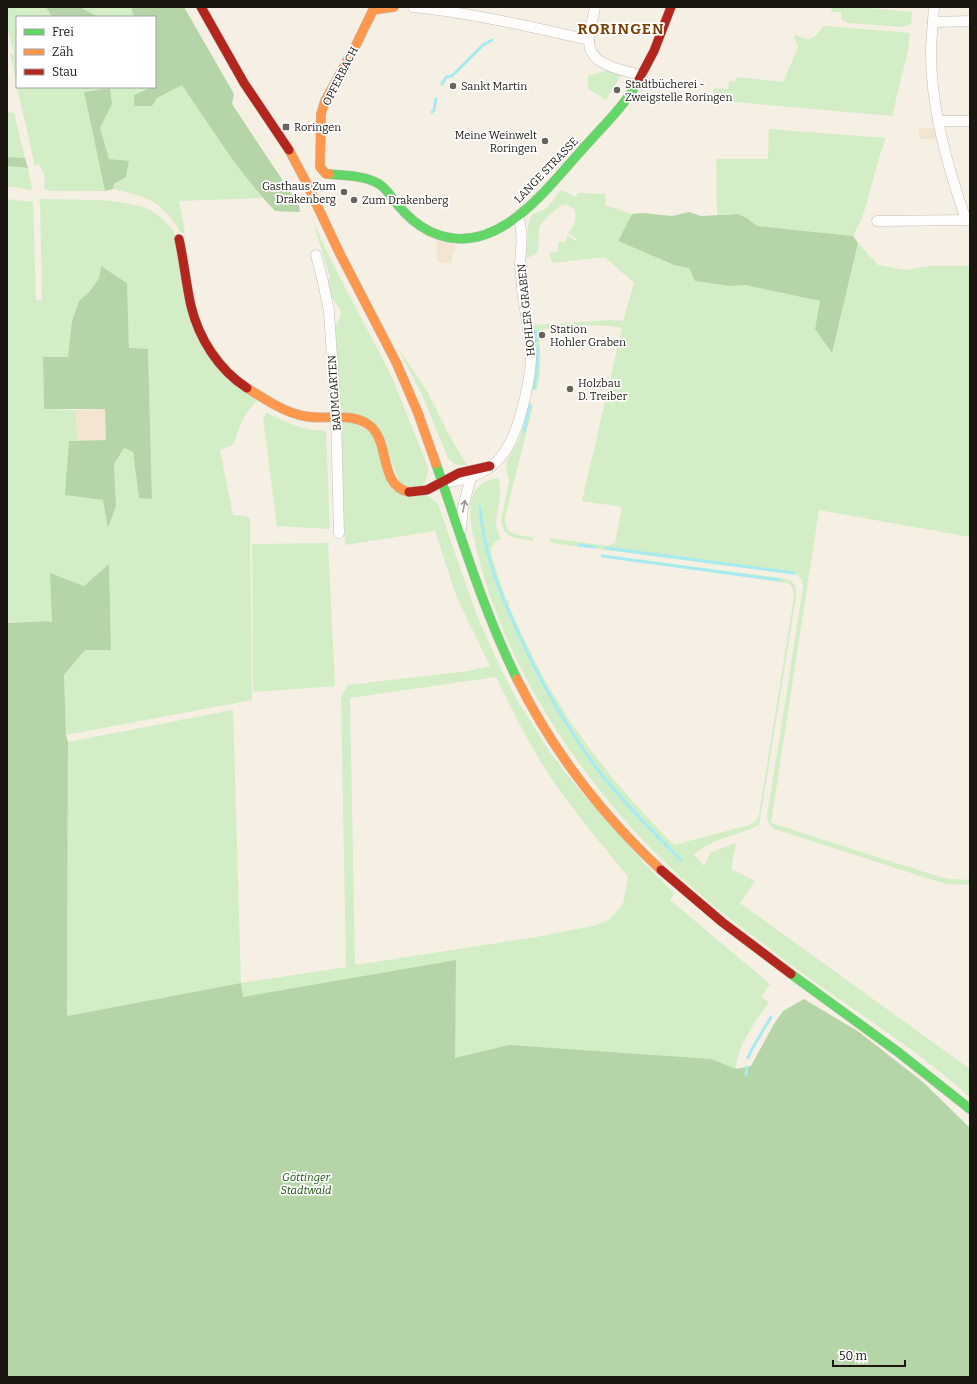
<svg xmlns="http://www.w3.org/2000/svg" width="977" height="1384" viewBox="0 0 977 1384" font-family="Bitter,serif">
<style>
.built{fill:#f2e6d3}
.green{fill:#d3eec6;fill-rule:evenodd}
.forest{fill:#b5d5a8}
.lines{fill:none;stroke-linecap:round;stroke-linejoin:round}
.stream{stroke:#a6eaf2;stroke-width:3}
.street-casing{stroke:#c4bfb6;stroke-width:11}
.fast-casing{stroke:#c4bfb6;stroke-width:10}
.slow-casing{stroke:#c4bfb6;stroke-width:10}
.jam-casing{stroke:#c4bfb6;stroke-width:10}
.street{stroke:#fefdfb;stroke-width:10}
.fast{stroke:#63d668;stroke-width:9}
.slow{stroke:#ff974d;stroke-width:9}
.jam{stroke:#b3261e;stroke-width:9}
.oneway{stroke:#989691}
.poi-dot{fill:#67635a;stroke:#fff;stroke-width:1.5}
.labels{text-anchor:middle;stroke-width:3.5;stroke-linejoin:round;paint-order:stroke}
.street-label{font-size:11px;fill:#1b1710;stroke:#fff}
.poi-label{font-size:11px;fill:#1b1710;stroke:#fff;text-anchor:start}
.park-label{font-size:11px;font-style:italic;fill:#135207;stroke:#fff}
.district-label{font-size:15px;font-weight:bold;letter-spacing:1px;fill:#784005;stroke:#fff}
</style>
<rect width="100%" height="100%" fill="#f5efe4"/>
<!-- built -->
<g class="built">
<polygon points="919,128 934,128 936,139 919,139"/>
<polygon points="437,241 456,245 455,252 452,253 452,263 437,262"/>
<polygon points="105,409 106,440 77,441 76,410"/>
</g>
<!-- green -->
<g class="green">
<polygon points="7,7 46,7 52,17 17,17 17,85 10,53 14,55 7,26"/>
<polygon points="84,7 131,7 134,17 99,17 83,9"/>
<polygon points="832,7 859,7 912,12 911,24 904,27 848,23 841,19 841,12 831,12"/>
<path d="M 827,26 L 910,33 L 908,51 L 892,116 L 713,100 L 714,88 L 728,89 L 729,81 L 735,82 L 737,77 L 783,82 L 798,48 L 794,35 C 798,35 799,37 803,38 C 813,43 817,33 823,27 Z"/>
<polygon points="609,70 621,75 606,100 588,89 588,76"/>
<path d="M 182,85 L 216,136 L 263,198 L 179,201 L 185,233 L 181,233 C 162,201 149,197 113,189 L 114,184 L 126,177 L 129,162 L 109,159 L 100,128 L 112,104 L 110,88 L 84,92 L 105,191 L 52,191 L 44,189 L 45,176 L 39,164 L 35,166 L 17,87 L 152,87 L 134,95 L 135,106 L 152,106 L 156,98 Z"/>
<polygon points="7,112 14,113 25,158 7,157"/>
<path d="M 769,129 L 886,138 C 883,146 880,154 878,162 C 870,187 867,213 853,236 L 757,226 C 742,212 737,213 717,215 L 716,159 L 768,159 Z"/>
<polygon points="7,166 28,168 32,190 7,186"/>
<path d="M 561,190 L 576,197 L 578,193 L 606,194 L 605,205 L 632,214 L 618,241 L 674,265 L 690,268 L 731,286 L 745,285 L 820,301 L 815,329 L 832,353 L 858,243 L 878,265 L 905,270 L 929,266 L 970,266 L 970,537 L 819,510 L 771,823 L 940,877 L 950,879 L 970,880 L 970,885 L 947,884 L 936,881 L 774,829 L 768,822 L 767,816 L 803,588 L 802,580 L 798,575 L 552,543 L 549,538 L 608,546 L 615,542 L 622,507 L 582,501 L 622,328 C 598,322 569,327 544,329 L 544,338 L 539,339 C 541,357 541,372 537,390 L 532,388 L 536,362 L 533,325 L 610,320 L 623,321 L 634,283 L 605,257 L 553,263 L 549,254 L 552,252 L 558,252 L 558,242 L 566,242 L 567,235 L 576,241 L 578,240 L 568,233 C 575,225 576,220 575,210 C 573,208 569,206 567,205 C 559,203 544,221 539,227 L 538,252 L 526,259 L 528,227 L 529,220 L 533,214 C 538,212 543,211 547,207 C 552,203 556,195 561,190 Z"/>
<path d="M 7,199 L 33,202 L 36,300 L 42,300 L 40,199 L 100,200 L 119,202 L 140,206 L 152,211 L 164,220 L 173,230 L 179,243 L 193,321 L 257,401 C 243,413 239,427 234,444 L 220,450 L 233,515 L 246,516 L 250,519 L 252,700 L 66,735 L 64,675 L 85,650 L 111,649 L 109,564 L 84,586 L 52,622 L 46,621 L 7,622 ZM 101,266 L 127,283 L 129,349 L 148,349 L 152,498 L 139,498 L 133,451 L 124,448 L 114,464 L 116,506 L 108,527 L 104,500 L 69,441 L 77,441 L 76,410 L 44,409 L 43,357 L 68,357 L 79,301 L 91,290 L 99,278 Z"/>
<path d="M 313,222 L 337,272 L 391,375 L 428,467 C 428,477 426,484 417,488 L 400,483 L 383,438 L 342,411 L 340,408 L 334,329 L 340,318 L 341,311 L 332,297 L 327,280 L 330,277 Z"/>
<path d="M 398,348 L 426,389 L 450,437 L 467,465 C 458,466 454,465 448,458 L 423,397 Z"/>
<path d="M 528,404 L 533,406 L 505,517 C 505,536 518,535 533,537 L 533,541 L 511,537 L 504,531 L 501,521 L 509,481 L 506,466 L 507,461 L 519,440 Z"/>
<path d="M 267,413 C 286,422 304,431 326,431 L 330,529 L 277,526 L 263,419 Z"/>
<path d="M 343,423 L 353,423 L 372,433 L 386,474 L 431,498 L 438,504 L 477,616 L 500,667 L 518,702 L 550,752 L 576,786 L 645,864 L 674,893 L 670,900 L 770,984 L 761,997 L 769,1002 C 756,1021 739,1042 736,1066 C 736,1071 737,1077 737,1082 L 970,1377 L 7,1377 L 7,629 L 62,1025 L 241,983 L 67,1016 L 68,742 L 233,710 L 241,983 L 346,967 L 341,696 L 348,685 L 468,671 L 490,666 L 457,598 L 435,531 L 345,545 L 340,430 ZM 496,677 C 512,709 528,743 548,773 C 572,810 601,843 628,877 L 623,904 L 610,919 L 597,925 L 542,936 L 355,965 L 350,698 Z"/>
<path d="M 498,478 C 499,481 500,484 500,487 C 502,506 489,522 502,540 L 497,540 L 491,548 L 491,554 L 506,599 L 509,601 L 509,607 C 521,631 532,657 545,680 C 579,741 625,796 674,845 L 749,825 L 756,821 L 759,815 L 794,597 L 793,589 L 789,583 L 605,557 L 606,555 L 781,578 L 791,581 L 796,587 L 796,597 L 759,825 C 738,836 711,838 694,855 L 704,866 L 711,852 L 736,843 L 731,869 L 755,881 L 740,903 L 970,1069 L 970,1097 C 913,1046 847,1007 786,961 C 748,932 709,904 674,871 C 582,785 501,663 474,539 C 470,524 466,498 479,486 C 484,481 491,479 498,478 Z"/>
<polygon points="328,543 335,686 253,692 252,544"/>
</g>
<!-- forest -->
<g class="forest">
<polygon points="46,7 84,7 83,9 99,17 52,17"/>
<path d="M 131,7 L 184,7 L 234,94 L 232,104 L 299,205 L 300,212 L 275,211 C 239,173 211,128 182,85 L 157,98 L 152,106 L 134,106 L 134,95 L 152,87 L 155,87 L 155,17 L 134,17 Z"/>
<polygon points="110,88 112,104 100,128 109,159 129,161 126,177 114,184 113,189 105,191 84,92"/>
<polygon points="7,157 25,158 28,168 7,166"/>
<polygon points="689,212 701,216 738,214 747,218 757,226 853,236 858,243 832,353 815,329 820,301 745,285 731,286 695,281 689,268 674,265 618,241 632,214 643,213 672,216"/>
<polygon points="101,266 127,283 129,348 148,349 152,499 139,498 133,452 124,448 114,464 116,506 108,528 103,500 65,495 69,441 106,440 105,409 44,409 43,357 68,357 72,321 79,301 91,290 99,278"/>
<polygon points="109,564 111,650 85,650 64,675 66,735 68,742 67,1016 241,983 243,997 456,960 455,1058 509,1045 711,1059 736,1069 751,1066 774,1024 783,1011 804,999 859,1032 923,1082 970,1128 970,1377 7,1377 7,623 46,621 52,622 50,573 84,586"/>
</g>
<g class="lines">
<!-- stream -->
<g class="stream">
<polyline points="442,84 446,77 452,76 483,45 492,40"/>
<polyline points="432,112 434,110 436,99"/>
<polyline points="535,331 537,340"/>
<polyline points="534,389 537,370 538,347"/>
<polyline points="524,432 530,405"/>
<path d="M 480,507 C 483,550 498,588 515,626 C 537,676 563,722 595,766 C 619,798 652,831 681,860"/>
<polyline points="579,545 595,547"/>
<polyline points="606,548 794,573"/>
<polyline points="602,556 779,580"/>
<polyline points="748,1058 752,1049 771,1017"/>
<polyline points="746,1075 747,1067"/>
</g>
<!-- street casing -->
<g class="street-casing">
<g id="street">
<path d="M 413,7 C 473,13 531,27 589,40"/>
<path d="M 595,7 C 593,18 589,30 589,41 C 589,67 623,69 642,76"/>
<path d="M 934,7 C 933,20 932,33 931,47 C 930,107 947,164 966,220"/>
<polyline points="933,22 970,21"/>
<polyline points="938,121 970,121"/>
<polyline points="877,221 970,220"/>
<polyline points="316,255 323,282 329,311 336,417 339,533"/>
<path d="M 449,482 C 499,476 513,447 524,402 C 527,388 531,373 531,357 C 531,334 524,311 522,288 C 522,280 520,272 520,264 C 521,244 524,236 518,216"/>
<polyline points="461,529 463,507 471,477"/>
</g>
</g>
<!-- fast casing -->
<g class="fast-casing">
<g id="fast">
<path d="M 329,174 C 345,176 364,175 379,184 C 387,189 391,197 397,204 C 406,215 417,225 429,231 C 493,262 543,193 580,152 C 599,130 621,110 636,85"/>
<path d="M 436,464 C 461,536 483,610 517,679"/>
<polyline points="791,974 898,1052 970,1109"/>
</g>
</g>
<!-- slow casing -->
<g class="slow-casing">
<g id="slow">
<polyline points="289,150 305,180 340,254 396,362 418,413 436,464"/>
<polyline points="329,174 326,174 320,167 321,114 325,101 357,43 373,10 394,7"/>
<path d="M 247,388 C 263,398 285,413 304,416 C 326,421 349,411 369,425 C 391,441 378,486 409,492"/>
<path d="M 517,679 C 553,751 603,816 661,870"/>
</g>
</g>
<!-- jam casing -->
<g class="jam-casing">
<g id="jam">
<polyline points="201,7 244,83 289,150"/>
<polyline points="636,85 654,51 671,7"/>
<path d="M 179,239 C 184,261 186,284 191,306 C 199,339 219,370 247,388"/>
<polyline points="409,492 427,490 459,473 490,466"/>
<polyline points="661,870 722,922 791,974"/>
</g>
</g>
<!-- street -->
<use href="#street" class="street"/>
<!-- fast -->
<use href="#fast" class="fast"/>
<!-- slow -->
<use href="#slow" class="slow"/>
<!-- jam -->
<use href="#jam" class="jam"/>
</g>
<!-- one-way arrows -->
<defs><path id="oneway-shaft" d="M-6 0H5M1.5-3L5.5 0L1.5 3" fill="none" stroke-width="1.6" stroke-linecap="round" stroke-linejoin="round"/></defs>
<use class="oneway" href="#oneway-shaft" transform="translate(464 506) rotate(-80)"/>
<!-- markers -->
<g class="poi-dot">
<circle cx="453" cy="86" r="4"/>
<circle cx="617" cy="90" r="4"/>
<rect x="282" y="123" width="8" height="8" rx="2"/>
<circle cx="545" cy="141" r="4"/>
<circle cx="344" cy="192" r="4"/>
<circle cx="354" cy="200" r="4"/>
<circle cx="542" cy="335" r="4"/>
<circle cx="570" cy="389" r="4"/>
</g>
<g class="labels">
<!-- street labels -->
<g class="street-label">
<text transform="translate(340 76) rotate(-63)" y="4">OPFERBACH</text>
<text transform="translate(546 170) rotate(-46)" y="4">LANGE STRASSE</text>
<text transform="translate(526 310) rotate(-96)" y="4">HOHLER GRABEN</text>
<text transform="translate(334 393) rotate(-94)" y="4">BAUMGARTEN</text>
</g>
<!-- poi labels -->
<g class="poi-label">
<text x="625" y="88">Stadtbücherei -<tspan x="625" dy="13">Zweigstelle Roringen</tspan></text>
<text x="461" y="90">Sankt Martin</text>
<text x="294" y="131">Roringen</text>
<text x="537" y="139" text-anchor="end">Meine Weinwelt<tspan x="537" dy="13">Roringen</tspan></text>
<text x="336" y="190" text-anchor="end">Gasthaus Zum<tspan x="336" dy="13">Drakenberg</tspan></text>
<text x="362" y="204">Zum Drakenberg</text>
<text x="550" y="333">Station<tspan x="550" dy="13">Hohler Graben</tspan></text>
<text x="578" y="387">Holzbau<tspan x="578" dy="13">D. Treiber</tspan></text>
</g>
<!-- park labels -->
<g class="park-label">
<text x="306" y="1181">Göttinger<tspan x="306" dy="13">Stadtwald</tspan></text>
</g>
<!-- district labels -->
<g class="district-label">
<text x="621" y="34">RORINGEN</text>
</g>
</g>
<!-- border -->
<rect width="977" height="1384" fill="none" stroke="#1b1710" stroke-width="16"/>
<!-- legend -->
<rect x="16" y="16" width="140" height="72" fill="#ffffff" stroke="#a4a29f"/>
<rect x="24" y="29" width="20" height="6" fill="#63d668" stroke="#a4a29f"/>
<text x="52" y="36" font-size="12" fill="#1b1710">Frei</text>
<rect x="24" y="49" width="20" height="6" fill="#ff974d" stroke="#a4a29f"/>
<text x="52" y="56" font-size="12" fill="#1b1710">Zäh</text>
<rect x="24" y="69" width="20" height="6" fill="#b3261e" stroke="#a4a29f"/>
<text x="52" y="76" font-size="12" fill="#1b1710">Stau</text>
<!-- scale -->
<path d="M833 1360v6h72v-6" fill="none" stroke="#1b1710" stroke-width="2"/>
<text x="839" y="1360" font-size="12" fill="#1b1710" stroke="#ffffff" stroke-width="3" paint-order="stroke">50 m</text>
</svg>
